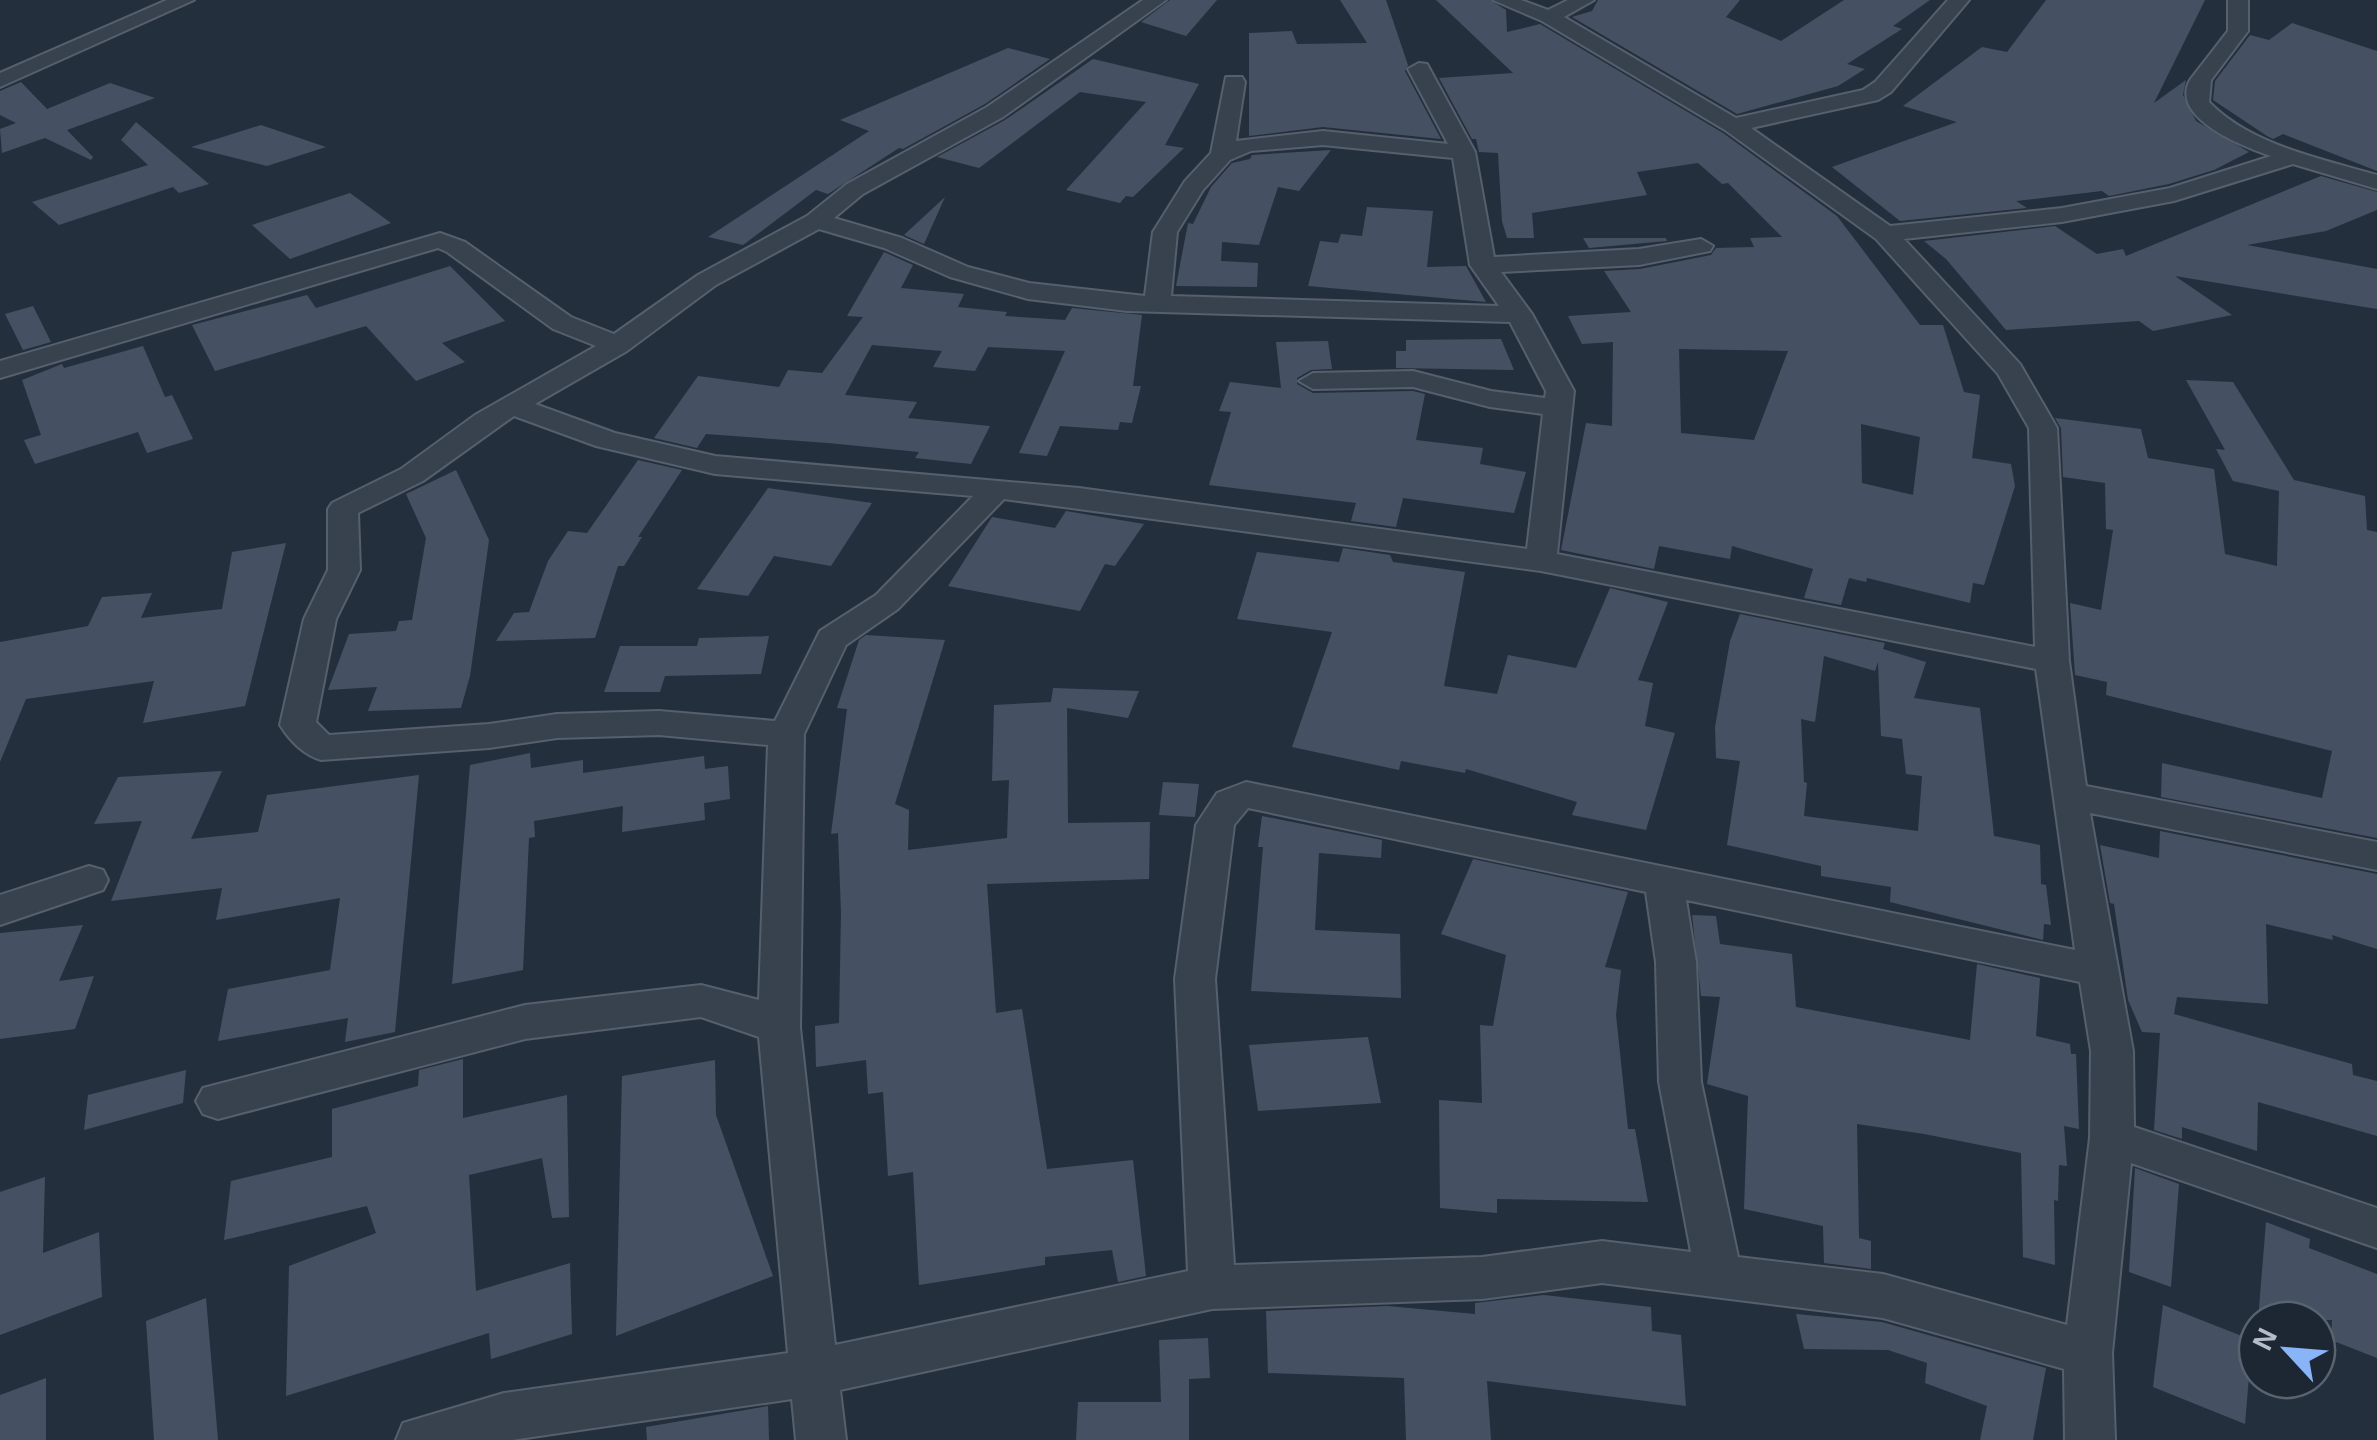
<svg xmlns="http://www.w3.org/2000/svg" width="2377" height="1440" viewBox="0 0 2377 1440" font-family="Helvetica,sans-serif">
<style>
.building{fill:#455162;fill-rule:evenodd}
.lines{fill:none;stroke-linecap:round;stroke-linejoin:round}
.minor-casing{stroke:#565f6c;stroke-width:4}
.minor{fill:#38414e;fill-rule:evenodd}
</style>
<rect width="100%" height="100%" fill="#242f3e"/>
<!-- building -->
<g class="building">
<polygon points="1170,0 1217,0 1186,36 1141,22"/>
<polygon points="1340,0 1386,0 1408,65 1405,71 1441,139 1323,127 1249,136 1249,33 1292,31 1297,44 1367,43"/>
<path d="M 1436,0 L 1490,0 L 1506,10 L 1507,32 L 1540,24 L 1723,133 L 1837,216 L 1920,325 L 1943,325 L 1964,392 L 1980,395 L 1972,458 L 2011,464 L 2015,486 L 1984,585 L 1973,583 L 1970,603 L 1867,578 L 1866,582 L 1849,578 L 1841,605 L 1804,598 L 1813,569 L 1732,546 L 1730,559 L 1659,546 L 1654,569 L 1561,550 L 1586,423 L 1612,426 L 1613,342 L 1582,344 L 1568,316 L 1631,312 L 1604,271 L 1640,269 L 1711,255 L 1716,248 L 1754,247 L 1750,238 L 1782,237 L 1728,183 L 1722,184 L 1698,163 L 1637,172 L 1647,195 L 1532,213 L 1534,238 L 1507,238 L 1502,221 L 1498,153 L 1479,152 L 1476,139 L 1472,139 L 1439,78 L 1513,73 ZM 1679,349 L 1788,351 L 1754,440 L 1681,433 ZM 1861,424 L 1920,437 L 1913,495 L 1862,483 Z"/>
<polygon points="1598,0 1740,0 1726,17 1781,41 1844,0 1930,0 1893,26 1902,29 1847,64 1865,69 1838,86 1737,114 1572,17 1592,11"/>
<polygon points="2046,0 2205,0 2154,103 2186,80 2183,95 2196,121 2249,152 2214,170 2169,184 2109,196 2102,191 2016,201 2027,208 1900,221 1832,167 1957,122 1903,106 1982,47 2007,52"/>
<polygon points="2292,23 2377,51 2377,171 2283,134 2273,139 2267,136 2213,100 2215,81 2250,35 2269,40"/>
<polygon points="1008,48 1050,59 985,104 903,149 899,148 828,194 816,190 743,245 708,237 869,131 840,120"/>
<polygon points="1093,59 1199,84 1165,145 1184,148 1133,197 1126,196 1120,203 1066,190 1146,102 1080,92 979,168 937,157 1005,120"/>
<polygon points="21,82 47,109 110,83 155,98 67,130 93,157 91,160 45,138 2,153 0,129 16,123 0,115 0,91"/>
<polygon points="136,122 209,184 179,193 173,187 59,225 32,202 148,165 121,140"/>
<polygon points="261,125 326,147 267,166 191,147"/>
<polygon points="1331,150 1299,191 1278,187 1259,245 1222,242 1221,261 1258,263 1257,287 1176,286 1188,223 1193,224 1211,187 1232,163 1250,159 1252,155"/>
<polygon points="2321,176 2377,192 2377,210 2326,231 2247,245 2377,269 2377,309 2175,276 2232,315 2153,331 2139,321 2006,330 1946,259 1924,241 2055,226 2097,254 2123,249 2126,256"/>
<polygon points="350,193 391,223 290,259 252,225"/>
<polygon points="945,197 924,244 904,235"/>
<polygon points="1367,207 1433,211 1427,267 1466,266 1486,302 1308,286 1320,241 1338,243 1341,234 1362,236"/>
<polygon points="1583,238 1666,238 1667,241 1589,248"/>
<polygon points="884,252 913,265 901,288 964,294 958,307 1007,312 1005,316 1065,320 1072,308 1142,315 1133,386 1141,386 1132,423 1120,422 1118,430 1060,426 1047,456 1019,453 1065,351 988,347 975,371 933,367 942,351 872,345 845,395 917,402 908,418 990,426 971,464 915,458 919,452 828,443 706,434 697,448 654,438 698,376 779,387 788,370 822,373 863,317 847,316"/>
<polygon points="450,266 505,321 442,343 465,362 416,381 366,326 215,371 192,325 307,295 316,308"/>
<polygon points="33,306 51,342 23,350 5,314"/>
<polygon points="1501,339 1514,370 1396,368 1396,351 1406,351 1406,340"/>
<polygon points="1328,341 1332,369 1311,370 1297,378 1297,384 1313,393 1413,391 1425,394 1416,440 1483,448 1480,464 1526,472 1514,513 1403,498 1396,527 1351,521 1356,503 1209,485 1231,412 1219,411 1230,382 1281,388 1276,342"/>
<polygon points="143,346 165,397 172,395 193,439 147,453 138,432 35,464 24,440 41,435 22,380 62,364 64,368"/>
<polygon points="2186,380 2233,382 2294,480 2365,496 2367,530 2377,532 2377,838 2161,797 2162,763 2322,798 2332,751 2106,695 2107,682 2075,675 2070,603 2101,610 2113,530 2106,529 2105,483 2063,477 2061,428 2055,418 2141,429 2148,458 2214,469 2225,554 2277,566 2279,491 2233,481 2216,449 2225,450"/>
<polygon points="638,460 682,470 638,537 642,537 624,566 618,566 595,638 496,641 514,613 529,612 548,561 568,531 587,533"/>
<polygon points="456,470 489,540 470,676 461,708 368,711 377,687 328,690 349,634 396,631 399,621 412,620 426,538 406,494"/>
<polygon points="768,488 872,503 831,566 774,556 748,596 697,589"/>
<polygon points="1066,511 1144,524 1115,566 1105,564 1080,611 948,586 992,517 1055,528"/>
<polygon points="286,543 245,706 143,723 154,681 26,699 0,762 0,642 88,626 102,597 152,593 141,618 222,609 232,552"/>
<polygon points="1343,548 1390,555 1393,562 1465,572 1444,686 1497,694 1508,655 1576,668 1610,588 1668,602 1638,680 1653,683 1645,726 1675,733 1646,830 1572,815 1577,802 1466,769 1465,773 1401,761 1399,770 1292,747 1332,632 1237,619 1257,552 1339,562"/>
<path d="M 1740,614 L 1885,643 L 1883,649 L 1926,662 L 1914,698 L 1980,708 L 1994,836 L 2040,845 L 2041,884 L 2046,885 L 2051,925 L 2044,924 L 2043,940 L 1890,902 L 1891,887 L 1821,876 L 1821,866 L 1727,845 L 1740,761 L 1716,758 L 1715,727 L 1730,641 ZM 1824,656 L 1875,671 L 1878,662 L 1881,736 L 1902,739 L 1906,774 L 1922,776 L 1918,831 L 1804,816 L 1807,783 L 1804,782 L 1801,719 L 1815,722 Z"/>
<polygon points="866,635 945,640 895,804 909,810 908,850 1007,838 1009,780 992,781 994,705 1051,702 1053,688 1139,691 1128,718 1067,708 1068,823 1150,822 1149,879 987,884 996,1013 1022,1009 1047,1169 1133,1160 1146,1276 1118,1282 1112,1250 1045,1257 1045,1265 919,1285 913,1172 888,1176 883,1092 868,1094 866,1060 816,1067 815,1026 839,1023 841,913 838,833 831,834 847,709 837,708 859,640"/>
<polygon points="769,636 761,674 665,676 660,692 604,692 620,646 697,646 699,638"/>
<polygon points="530,753 531,768 583,760 583,773 704,756 705,769 728,766 730,799 704,803 705,820 622,832 623,806 534,821 535,837 529,838 523,970 452,984 470,765"/>
<polygon points="222,771 191,839 258,832 267,795 419,775 395,1032 345,1042 348,1018 218,1041 228,989 330,970 340,898 216,920 222,888 111,901 142,821 94,824 118,777"/>
<polygon points="1163,782 1199,784 1195,817 1159,815"/>
<polygon points="1262,816 1382,840 1381,858 1319,853 1315,930 1400,934 1401,998 1251,991 1263,847 1258,847"/>
<polygon points="2160,831 2377,874 2377,949 2332,935 2333,940 2266,924 2268,1004 2177,997 2174,1014 2352,1064 2353,1075 2377,1081 2377,1136 2258,1102 2257,1151 2182,1127 2182,1139 2154,1130 2160,1033 2142,1032 2128,1000 2114,904 2110,903 2100,845 2159,858"/>
<polygon points="1473,859 1628,892 1605,967 1621,970 1616,1015 1628,1129 1635,1129 1648,1202 1497,1199 1497,1213 1440,1208 1439,1100 1482,1103 1480,1025 1493,1026 1506,955 1441,934"/>
<polygon points="1692,915 1716,916 1720,944 1792,954 1796,1007 1970,1040 1977,964 2040,978 2036,1036 2070,1044 2071,1054 2076,1054 2079,1129 2064,1126 2067,1166 2059,1165 2058,1201 2054,1200 2055,1265 2023,1257 2021,1153 1924,1134 1857,1124 1859,1238 1871,1241 1871,1269 1824,1263 1823,1226 1744,1209 1748,1096 1707,1084 1720,997 1701,996"/>
<polygon points="83,925 59,981 94,976 75,1029 0,1039 0,933"/>
<polygon points="1368,1037 1381,1103 1258,1111 1249,1045"/>
<polygon points="463,1059 463,1118 567,1095 569,1217 552,1218 542,1158 469,1175 476,1291 570,1263 572,1334 491,1359 489,1333 286,1396 289,1266 376,1233 367,1206 224,1240 231,1181 332,1157 332,1109 418,1086 419,1070"/>
<polygon points="715,1060 716,1115 773,1276 616,1336 622,1076"/>
<polygon points="186,1070 183,1103 84,1130 88,1095"/>
<polygon points="2135,1168 2179,1184 2171,1287 2129,1272"/>
<polygon points="45,1177 43,1253 99,1232 102,1297 0,1335 0,1192"/>
<polygon points="2266,1222 2310,1239 2309,1248 2377,1274 2377,1358 2331,1340 2332,1320 2258,1320"/>
<polygon points="1544,1295 1651,1307 1652,1331 1681,1335 1686,1406 1487,1381 1491,1440 1406,1440 1404,1378 1268,1373 1266,1311 1387,1306 1475,1314 1475,1303"/>
<polygon points="206,1298 218,1440 154,1440 146,1321"/>
<polygon points="2163,1305 2252,1340 2245,1424 2153,1387"/>
<polygon points="1796,1314 1882,1322 2046,1368 2033,1440 1980,1440 1987,1406 1925,1383 1927,1363 1888,1350 1804,1349"/>
<polygon points="1208,1338 1210,1378 1189,1379 1189,1440 1076,1440 1078,1402 1161,1402 1159,1340"/>
<polygon points="46,1378 46,1440 0,1440 0,1395"/>
<polygon points="768,1406 769,1440 647,1440 646,1427"/>
</g>
<g class="lines">
<!-- minor casing -->
<g class="minor-casing">
<g id="minor">
<polygon points="167,0 194,0 0,87 0,73"/>
<path d="M 1143,0 L 1166,0 L 1003,117 L 863,194 L 834,218 L 902,238 L 968,267 L 1029,283 L 1145,296 L 1153,232 L 1185,181 L 1211,153 L 1226,77 L 1242,77 L 1245,82 L 1236,141 L 1323,131 L 1448,144 L 1408,69 L 1419,63 L 1427,64 L 1475,152 L 1494,257 L 1639,249 L 1701,239 L 1713,246 L 1710,251 L 1639,265 L 1501,272 L 1532,314 L 1574,391 L 1557,554 L 2035,647 L 2029,428 L 1998,374 L 1876,239 L 1725,130 L 1542,21 L 1493,0 L 1521,0 L 1548,10 L 1568,0 L 1594,0 L 1564,17 L 1736,118 L 1863,90 L 1875,82 L 1948,0 L 1969,0 L 1891,92 L 1878,100 L 1751,128 L 1890,226 L 2062,208 L 2170,188 L 2271,156 C 2244,147 2169,118 2190,80 L 2228,31 L 2228,0 L 2248,0 L 2248,31 L 2211,80 L 2209,102 C 2250,145 2322,159 2377,175 L 2377,189 L 2293,164 L 2174,201 L 2062,222 L 1904,239 L 2020,364 L 2057,428 L 2069,661 L 2086,786 L 2377,842 L 2377,870 L 2090,813 L 2133,1051 L 2134,1127 L 2377,1208 L 2377,1248 L 2131,1163 L 2112,1353 L 2115,1440 L 2065,1440 L 2064,1369 L 1883,1318 L 1602,1283 L 1482,1299 L 1212,1309 L 840,1390 L 846,1440 L 796,1440 L 792,1399 L 512,1440 L 396,1440 L 403,1423 L 504,1393 L 788,1353 L 759,1037 L 701,1017 L 525,1039 L 218,1119 L 203,1114 L 196,1101 L 203,1088 L 525,1005 L 701,985 L 759,1000 L 768,745 L 659,735 L 557,738 L 489,748 L 321,760 C 304,755 290,741 280,725 L 304,619 L 328,570 L 328,509 L 332,503 L 401,469 L 475,415 L 596,346 L 553,329 L 447,252 L 438,248 L 0,378 L 0,361 L 440,233 L 465,242 L 571,317 L 614,334 L 698,275 L 807,216 L 847,184 L 987,107 ZM 1323,145 L 1453,158 L 1470,265 L 1499,306 L 1171,296 L 1177,232 L 1203,190 L 1230,160 L 1251,151 ZM 819,229 L 884,248 L 950,277 L 1028,299 L 1127,311 L 1510,322 L 1546,391 L 1545,398 L 1491,391 L 1413,371 L 1313,373 L 1299,381 L 1313,389 L 1413,387 L 1490,407 L 1543,414 L 1527,549 L 1079,488 L 715,456 L 615,433 L 535,404 L 627,351 L 716,285 ZM 514,416 L 596,446 L 715,474 L 973,496 L 876,595 L 820,631 L 775,721 L 659,711 L 557,714 L 489,724 L 329,735 L 316,722 L 336,619 L 360,570 L 358,513 L 423,481 ZM 1004,499 L 1541,571 L 2036,669 L 2075,950 L 1246,782 L 1217,793 L 1196,825 L 1175,979 L 1188,1271 L 835,1345 L 800,1028 L 804,734 L 846,645 L 898,609 ZM 1248,808 L 1646,892 L 1656,962 L 1659,1082 L 1691,1252 L 1602,1241 L 1482,1257 L 1234,1265 L 1215,979 L 1234,825 ZM 1686,900 L 2080,982 L 2091,1051 L 2090,1138 L 2067,1325 L 1883,1274 L 1738,1257 L 1701,1082 L 1696,962 Z"/>
<polygon points="89,866 103,870 108,880 103,890 0,925 0,895"/>
</g>
</g>
<!-- minor -->
<use href="#minor" class="minor"/>
</g>
<!-- north arrow -->
<g transform="translate(2287 1350) rotate(296)"><circle r="48" fill="#1d2633" stroke="#59626f" stroke-width="2.5"/>
<path d="M0-8L18 38L0 25L-18 38Z" fill="#8ab4f8"/>
<text y="-15" font-size="28" font-weight="bold" text-anchor="middle" fill="#b4bcc9">N</text>
</g>
</svg>
